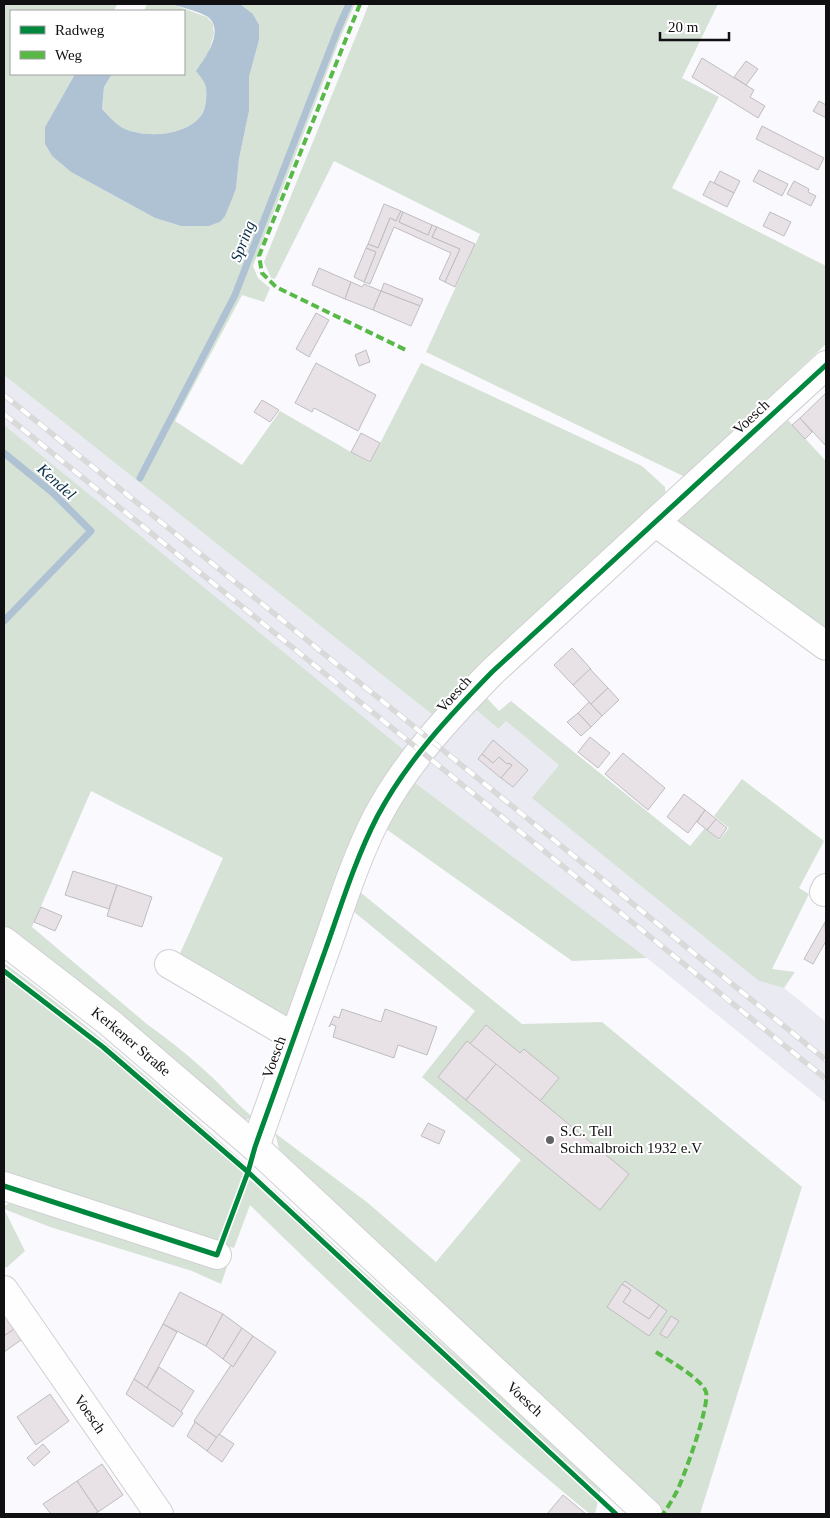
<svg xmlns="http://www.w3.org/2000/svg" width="830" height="1518" viewBox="0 0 830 1518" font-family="Georgia,serif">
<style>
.built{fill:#e9eaf2}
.green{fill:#d6e2d6}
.water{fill:#afc2d3}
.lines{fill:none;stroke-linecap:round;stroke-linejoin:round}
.stream{stroke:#afc2d3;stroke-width:7}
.building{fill:#e8e1e5;stroke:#bebdbf}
.minor-casing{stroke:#d0d0d3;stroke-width:30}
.major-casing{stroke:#d0d0d3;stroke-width:30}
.minor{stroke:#fefeff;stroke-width:28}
.major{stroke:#fefeff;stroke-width:28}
.rail-casing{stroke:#d9d9d9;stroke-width:5.5}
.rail{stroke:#fff;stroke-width:4;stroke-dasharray:11;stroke-linecap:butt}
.quiet{stroke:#58b947;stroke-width:4;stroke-dasharray:8 4;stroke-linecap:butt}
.cycleway-casing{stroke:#fff;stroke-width:8}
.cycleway{stroke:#00873e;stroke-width:5}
.poi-dot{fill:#626265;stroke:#fff;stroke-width:2}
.labels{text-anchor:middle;stroke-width:4;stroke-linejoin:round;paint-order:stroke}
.street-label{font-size:15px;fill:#101012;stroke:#fff}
.poi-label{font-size:15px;fill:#101012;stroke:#fff;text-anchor:start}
.water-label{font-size:16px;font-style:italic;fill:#092d45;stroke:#fff}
</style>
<rect width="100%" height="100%" fill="#fafafe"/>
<!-- built -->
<polygon class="built" points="4,375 434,716 474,708 500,729 506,721 559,765 533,798 759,981 784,988 826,1022 826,1103 647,958 414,782 118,518 4,425"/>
<!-- green -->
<g class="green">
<polygon points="4,4 117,4 114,11 11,11 11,74 75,74 45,127 45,144 52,156 71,172 155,218 181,226 209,226 220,222 236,189 239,159 249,111 249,77 259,40 259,25 253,14 240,4 355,4 341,36 253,266 258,278 270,288 264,302 242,295 175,421 242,465 280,411 370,463 421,363 642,466 665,487 666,497 434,716 4,375"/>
<path d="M 147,4 L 171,4 L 207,17 L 213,24 L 214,34 L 209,51 L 197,71 C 200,76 205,82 206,88 C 207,96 206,111 200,117 C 184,136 146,138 125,129 C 116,125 108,115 102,109 L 104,87 L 112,74 L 184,74 L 184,11 L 144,11 Z"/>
<polygon points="369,4 718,4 682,78 719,97 672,188 826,266 826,344 685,477 426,352 480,234 334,161 275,279 271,278 264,262"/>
<polygon points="786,418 826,461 826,637 671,525"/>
<path d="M 4,425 L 405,751 L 287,1027 L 177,960 L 223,858 L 91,791 L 32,927 L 148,1025 C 171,1041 194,1060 215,1080 C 228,1093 239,1106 254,1118 L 239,1121 L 31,947 L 4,927 Z"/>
<polygon points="485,696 499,711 511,701 690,846 705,828 719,840 729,828 714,816 742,779 824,841 799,888 809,894 772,969 795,972 784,988 759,981 532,798 559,765 506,721 499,729 474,708"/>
<polygon points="414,782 647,958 572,961 386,829"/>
<polygon points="360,892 522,1024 602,1022 802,1187 700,1514 666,1514 279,1149 275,1133 368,1203 436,1262 521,1160 422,1077 475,1011 353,911"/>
<path d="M 4,963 C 110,1040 208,1130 306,1219 C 404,1309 503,1398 601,1488 L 595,1514 L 590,1514 C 472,1417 359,1312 250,1205 L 234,1248 L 4,1179 Z"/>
<polygon points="16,1200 227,1267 221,1284 192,1271 50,1227 4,1209 25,1251 6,1268 4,1265 4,1206"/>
</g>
<!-- water -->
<path class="water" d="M 171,4 L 240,4 L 253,14 L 259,25 L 259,40 L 249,77 L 249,111 L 239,159 L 236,189 L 225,216 L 220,222 L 209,226 L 181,226 L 155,218 L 71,172 L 52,156 L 45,144 L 45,127 L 75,74 L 112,74 L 104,87 L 102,109 C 108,115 116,125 125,129 C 146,138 184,136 200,117 C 206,111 207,96 206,88 C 205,82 200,76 196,71 C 205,58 225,31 208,17 C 201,12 180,7 171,4 Z"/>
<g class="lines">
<!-- stream -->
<g class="stream">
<polyline points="4,453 53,493 91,531 4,621"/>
<polyline points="140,478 235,295 338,29 349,4"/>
</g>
</g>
<!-- building -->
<g class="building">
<polygon points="702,58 754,90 750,97 765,106 758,118 692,77"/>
<polygon points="746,61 758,69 746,85 734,77"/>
<polygon points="819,101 826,105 826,118 813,111"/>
<polygon points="762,126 824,158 818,170 756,139"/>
<polygon points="759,170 788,184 782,196 753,181"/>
<polygon points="720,171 740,181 734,193 714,183"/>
<polygon points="710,181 734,193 727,207 703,195"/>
<polygon points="794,181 809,189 808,192 816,196 811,206 787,194"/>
<polygon points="384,204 401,211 396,221 390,218 378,248 368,244"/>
<polygon points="401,211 403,212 399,222 428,235 432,225 437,227 432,237 460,249 445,282 439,279 451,253 394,227 370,284 364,282 376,252 366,248 368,244 378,248 390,218 396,221"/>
<polygon points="403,212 432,225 428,235 399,222"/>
<polygon points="770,212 791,222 784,236 763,226"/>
<polygon points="437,227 475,244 455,287 445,282 460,249 432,237"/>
<polygon points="366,248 376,252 364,282 354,277"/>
<polygon points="319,268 351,282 345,299 312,285"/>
<polygon points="351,282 362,287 364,284 381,291 373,310 345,299"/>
<polygon points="384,283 423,299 420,306 381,291"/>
<polygon points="381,291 420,306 411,326 373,310"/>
<polygon points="316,313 329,320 309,357 296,349"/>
<polygon points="366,350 370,362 359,366 355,355"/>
<polygon points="316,363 376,395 358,431 314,408 312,412 295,403"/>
<polygon points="826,393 826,446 800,418"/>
<polygon points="262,400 279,410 270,422 254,412"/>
<polygon points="800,418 812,432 805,439 792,425"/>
<polygon points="361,433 380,443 370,462 351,452"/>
<polygon points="572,648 591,669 573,685 554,665"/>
<polygon points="590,669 608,688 591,704 573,685"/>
<polygon points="608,688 619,700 602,716 591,704"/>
<polygon points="589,702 602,716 591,727 578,713"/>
<polygon points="578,713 591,727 581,736 567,722"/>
<polygon points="590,737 610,753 598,768 578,752"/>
<polygon points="493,740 528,770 513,787 501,778 512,765 508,763 507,764 499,757 493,763 482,754"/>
<polygon points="623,753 665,788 648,810 605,774"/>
<polygon points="482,754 493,763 499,757 507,764 508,763 512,765 501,778 478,759"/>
<polygon points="684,794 705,810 688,833 667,817"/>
<polygon points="705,810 716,819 707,830 697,822"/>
<polygon points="716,819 727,828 719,839 707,830"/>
<polygon points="73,871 117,885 109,909 65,895"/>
<polygon points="117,885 152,897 142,927 107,916"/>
<polygon points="41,907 62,916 55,931 34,922"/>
<polygon points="825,922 826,941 813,964 804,959"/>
<polygon points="342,1009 381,1022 385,1009 437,1027 427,1055 398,1045 394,1058 333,1037 336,1026 331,1024 329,1027 334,1016 339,1018"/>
<polygon points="486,1025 520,1053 524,1049 559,1078 540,1101 470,1044"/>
<polygon points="467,1041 496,1064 466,1100 438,1077"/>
<polygon points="496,1064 629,1174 600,1210 466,1100"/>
<polygon points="428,1123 445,1131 439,1144 421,1136"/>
<polygon points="625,1281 659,1305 649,1319 623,1302 631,1290 622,1284"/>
<polygon points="622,1284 631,1290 623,1302 649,1319 659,1305 667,1311 649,1336 607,1307"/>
<polygon points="180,1292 223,1314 206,1346 163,1324"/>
<polygon points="4,1314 14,1329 4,1336"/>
<polygon points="223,1314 242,1328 223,1359 206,1346"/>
<polygon points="671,1316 679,1321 667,1338 660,1334"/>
<polygon points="163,1324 177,1332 147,1388 134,1379"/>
<polygon points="242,1328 253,1336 233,1367 223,1359"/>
<polygon points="14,1329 21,1340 4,1352 4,1336"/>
<polygon points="253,1336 276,1352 217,1438 194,1421 231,1365 233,1367"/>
<polygon points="159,1367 194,1391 181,1412 147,1388"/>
<polygon points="134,1379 183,1413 173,1427 126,1394"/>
<polygon points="50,1394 69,1421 36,1445 17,1417"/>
<polygon points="195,1422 217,1438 207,1451 187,1436"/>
<polygon points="219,1434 234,1444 222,1462 207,1451"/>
<polygon points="43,1444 50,1452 34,1466 27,1458"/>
<polygon points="102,1464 123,1495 98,1512 77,1481"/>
<polygon points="77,1481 98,1512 94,1514 51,1514 43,1504"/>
<polygon points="563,1495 586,1514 547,1514"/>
</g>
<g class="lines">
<!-- minor casing -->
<g class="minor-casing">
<g id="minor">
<polyline points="655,522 826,646"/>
<polyline points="824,892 826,888"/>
<polyline points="169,964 294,1037"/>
<path d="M 255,1147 C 278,1082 302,1016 325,951 C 341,906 355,860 377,817 C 406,762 449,716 492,672 L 826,365"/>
<polyline points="4,1186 217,1255"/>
<path id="s1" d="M 4,1290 L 159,1514"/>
</g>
</g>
<!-- major casing -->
<g class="major-casing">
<g id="major">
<path id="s2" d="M 4,941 L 110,1023 L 255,1147 L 648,1514"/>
</g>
</g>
<!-- minor -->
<use href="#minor" class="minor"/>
<!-- major -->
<use href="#major" class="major"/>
<!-- rail casing -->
<g class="rail-casing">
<g id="rail">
<polyline points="4,395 826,1060"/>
<polyline points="4,414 826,1079"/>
</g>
</g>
<!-- rail -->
<use href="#rail" class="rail"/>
<!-- quiet -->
<g class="quiet">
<polyline points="360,4 259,256 262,273 276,287 408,351"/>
<path d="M 656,1352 C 668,1360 702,1379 706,1392 C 710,1405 684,1477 677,1491 C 673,1499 668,1507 663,1514"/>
</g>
<!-- cycleway casing -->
<g class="cycleway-casing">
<g id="cycleway">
<polyline points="4,971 103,1047 248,1172 616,1514"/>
<path d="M 4,1186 L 217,1255 L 248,1172 L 255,1147 C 278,1082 302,1016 325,951 C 341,906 355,860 377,817 C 406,762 449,716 492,672 L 826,365"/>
</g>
</g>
<!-- cycleway -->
<use href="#cycleway" class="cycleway"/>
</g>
<!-- markers -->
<circle class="poi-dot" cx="550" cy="1140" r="5"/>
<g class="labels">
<!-- street labels -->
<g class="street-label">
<text transform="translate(751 417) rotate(-43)" y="5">Voesch</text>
<text transform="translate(454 694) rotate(-48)" y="5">Voesch</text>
<text dy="5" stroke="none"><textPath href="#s2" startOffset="162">Kerkener Straße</textPath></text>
<text transform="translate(274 1057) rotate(-70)" y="5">Voesch</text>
<text dy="5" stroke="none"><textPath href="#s2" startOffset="694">Voesch</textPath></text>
<text dy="5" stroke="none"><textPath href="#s1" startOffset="151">Voesch</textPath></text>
</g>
<!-- poi labels -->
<g class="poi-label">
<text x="560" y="1136">S.C. Tell<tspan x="560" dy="17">Schmalbroich 1932 e.V</tspan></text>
</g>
<!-- water labels -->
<g class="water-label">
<text transform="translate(242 241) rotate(-69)" y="6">Spring</text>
<text transform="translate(57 481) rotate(42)" y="6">Kendel</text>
</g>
</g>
<!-- border -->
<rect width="830" height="1518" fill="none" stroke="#101012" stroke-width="10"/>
<!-- legend -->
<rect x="10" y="10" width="175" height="65" fill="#ffffff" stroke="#9f9fa0"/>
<rect x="20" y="26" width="25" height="8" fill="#00873e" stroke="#9f9fa0"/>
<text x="55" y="35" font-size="15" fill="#101012">Radweg</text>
<rect x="20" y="51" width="25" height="8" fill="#58b947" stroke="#9f9fa0"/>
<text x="55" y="60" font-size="15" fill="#101012">Weg</text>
<!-- scale -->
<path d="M660 32v8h69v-8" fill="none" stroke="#101012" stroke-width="2.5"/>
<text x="668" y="32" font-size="15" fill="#101012" stroke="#ffffff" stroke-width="4" paint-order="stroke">20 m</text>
</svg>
